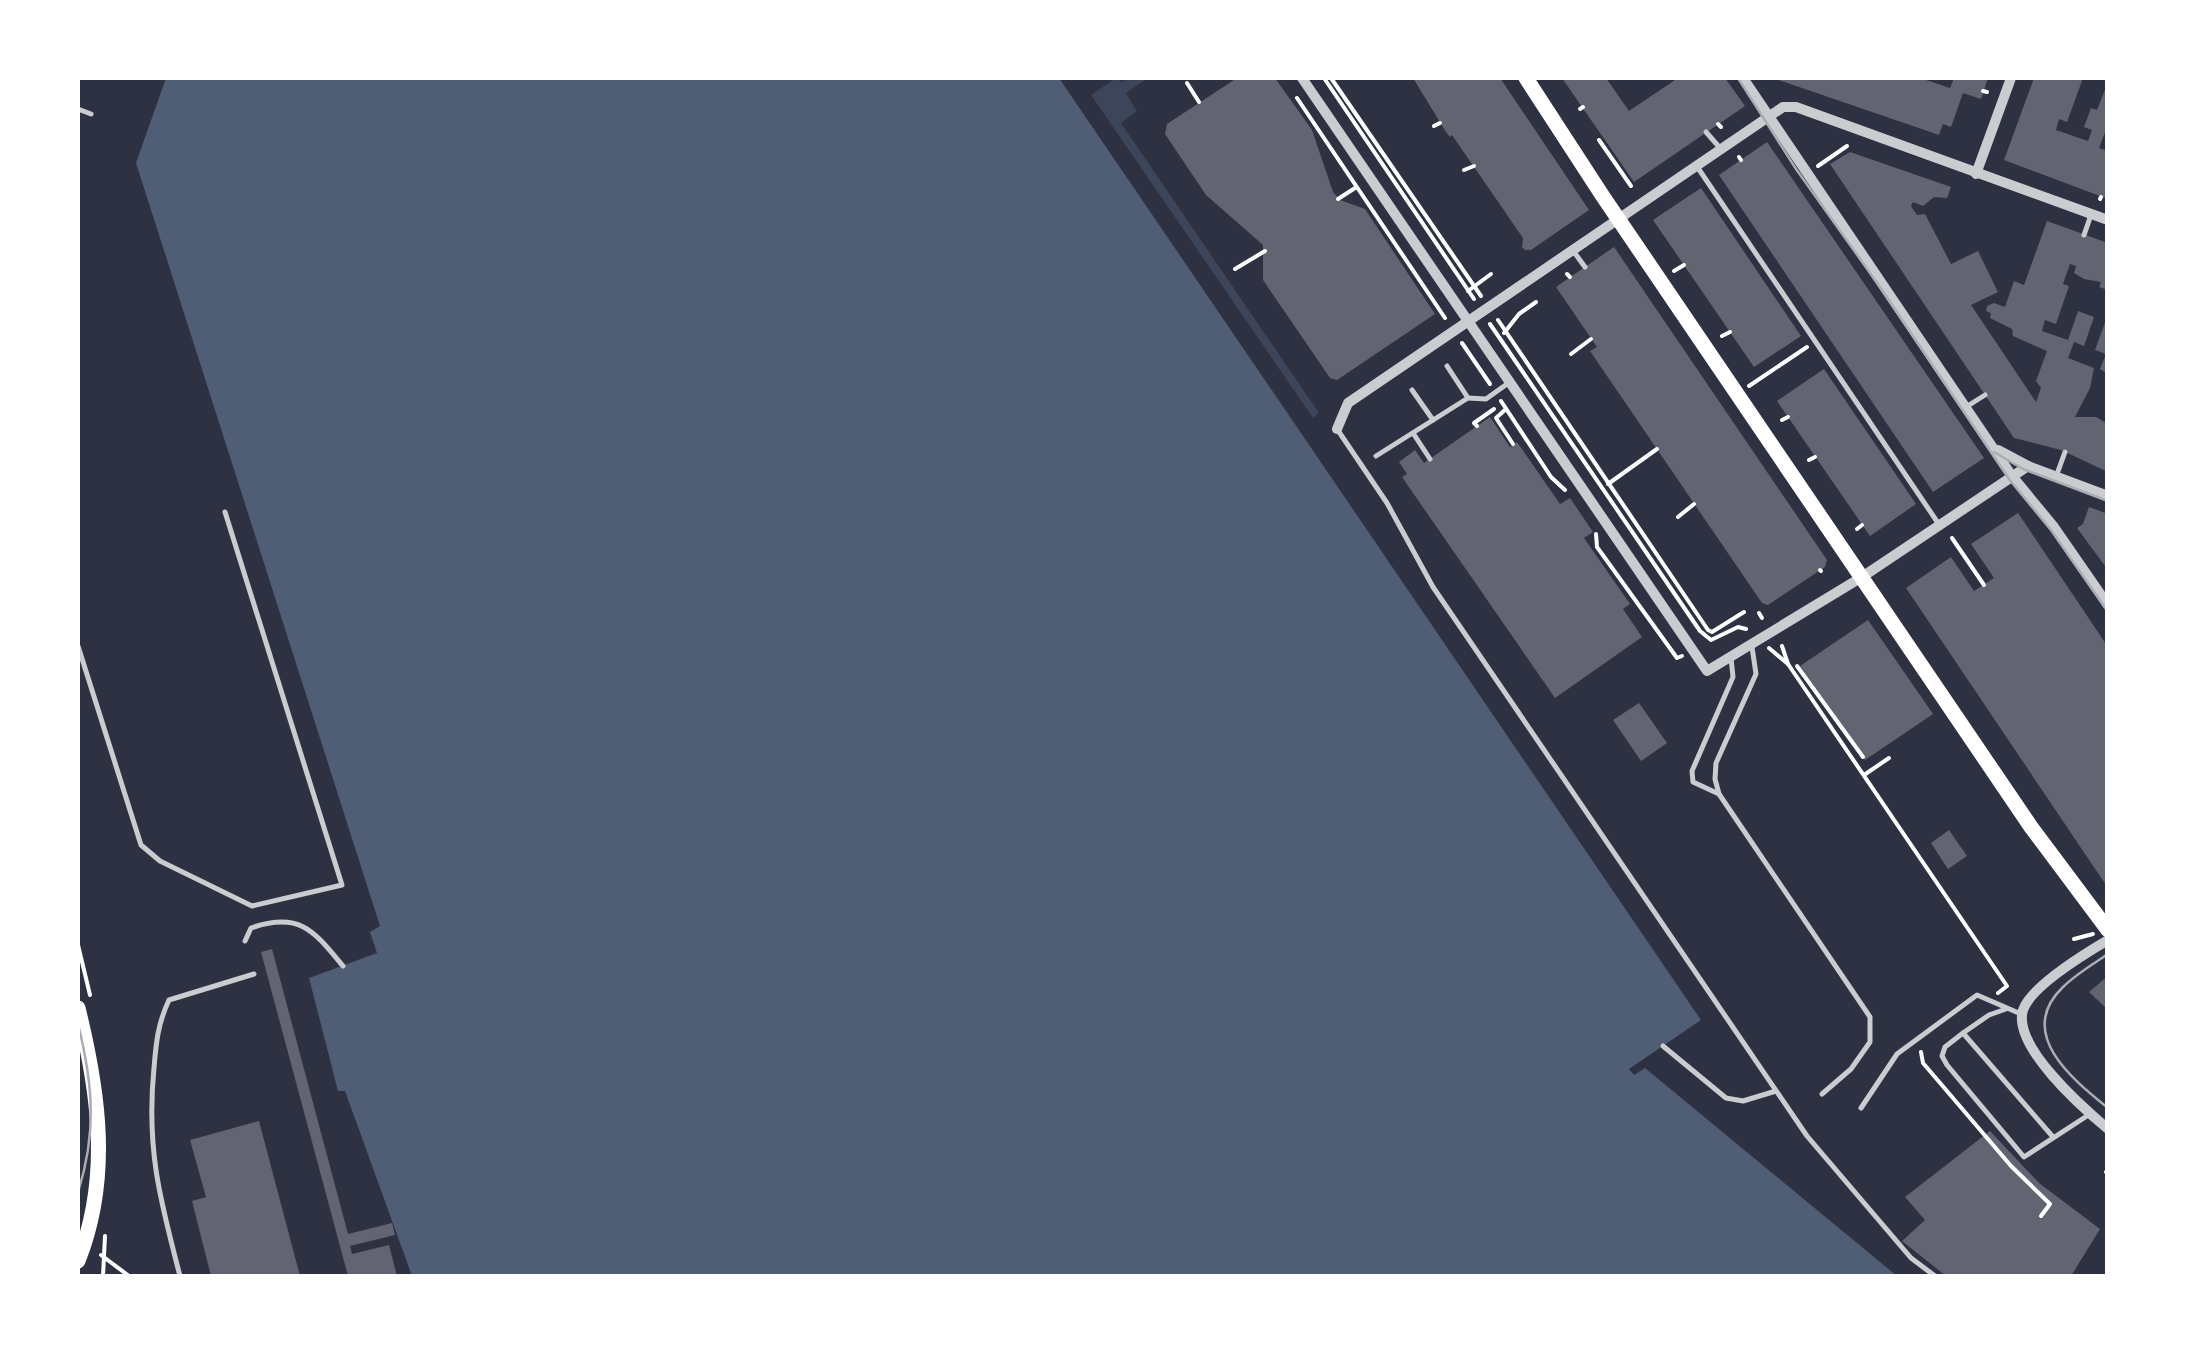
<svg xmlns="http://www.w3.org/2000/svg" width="2185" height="1354" viewBox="0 0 2185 1354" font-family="'Golos Text',sans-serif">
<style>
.green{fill:#3c4559}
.water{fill:#4f5d75}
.building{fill:#626471}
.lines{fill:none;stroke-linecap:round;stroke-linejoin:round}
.path{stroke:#fff;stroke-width:4}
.service{stroke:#caccd0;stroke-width:5}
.minor{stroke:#caccd0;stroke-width:10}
.secondary{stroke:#fff;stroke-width:15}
.tram{stroke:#abadb3;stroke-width:2.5}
</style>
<rect width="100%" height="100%" fill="#2d3142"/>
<!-- green -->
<polygon class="green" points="1116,78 1122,82 1130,78 1148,78 1126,93 1137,111 1121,123 1319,413 1313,418 1091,95"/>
<!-- water -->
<polygon class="water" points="166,78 1059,78 1701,1020 1629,1069 1634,1075 1645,1068 1897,1276 412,1276 345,1091 338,1091 309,978 377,953 370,932 380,926 136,163"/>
<!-- building -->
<g class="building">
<polygon points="1237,78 1275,78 1312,130 1333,192 1340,200 1365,209 1435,314 1337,380 1330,378 1263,280 1263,245 1206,195 1165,134 1167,124"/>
<polygon points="1413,78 1500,78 1589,210 1531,250 1525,250 1522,247 1523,238 1452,135 1450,137 1446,132"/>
<polygon points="1562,78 1606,78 1629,111 1675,80 1674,78 1725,78 1745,106 1634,182"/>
<polygon points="1773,78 1920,78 1950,88 1954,78 1988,78 1981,99 1963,93 1951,127 1943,124 1939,135"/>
<polygon points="2034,78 2083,78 2067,122 2059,119 2056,130 2088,141 2092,130 2084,127 2091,108 2097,110 2108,82 2108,125 2099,148 2108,151 2108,199 2004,160"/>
<polygon points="1767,142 1984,458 1933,492 1719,175"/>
<polygon points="1850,152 1951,187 1947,198 1934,197 1923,206 1913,202 1911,206 1917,215 1925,214 1951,264 1978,251 1998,292 1971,305 2036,402 2041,388 2036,381 2047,351 2013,336 2012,329 1990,318 1991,313 1986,311 1987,306 1994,303 2005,307 2014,281 2024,285 2047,221 2108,243 2108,290 2099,287 2101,282 2084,279 2074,273 2076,266 2070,264 2063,284 2069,286 2056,324 2045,320 2042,331 2068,340 2078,311 2094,317 2084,346 2074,342 2068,358 2094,368 2090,388 2075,417 2096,417 2108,424 2108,472 2061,450 2014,438 1830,164"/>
<polygon points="1701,188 1801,336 1754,367 1653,220"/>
<polygon points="1614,247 1827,560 1825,567 1768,605 1762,603 1590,351 1597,347 1556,287"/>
<polygon points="2107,317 2108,317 2108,374 2100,369 2106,354 2095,350"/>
<polygon points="1824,369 1916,504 1870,536 1777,401"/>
<polygon points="1490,417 1510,447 1517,442 1560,504 1570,498 1593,532 1584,538 1630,604 1623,609 1642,637 1555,698 1402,477 1407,474 1399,462 1415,450 1424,463"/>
<polygon points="2089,507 2108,514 2108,570 2077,528 2083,524"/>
<polygon points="2018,513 2108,647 2108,888 1906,588 1951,557 1974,591 1994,578 1971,544"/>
<polygon points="1868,620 1933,714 1865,760 1800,666"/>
<polygon points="1639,703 1667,743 1641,761 1613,720"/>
<polygon points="1949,830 1967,856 1948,869 1931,843"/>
<polygon points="272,949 348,1234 392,1223 395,1235 350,1246 352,1254 389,1245 397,1276 348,1276 261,952"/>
<polygon points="2108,976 2108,1010 2089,992"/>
<polygon points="259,1121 300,1276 211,1276 192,1201 206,1197 190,1140"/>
<polygon points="1990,1131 2039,1183 2100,1229 2071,1276 1946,1276 1902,1241 1925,1220 1905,1197"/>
</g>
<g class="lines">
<!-- path -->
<g class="path">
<polyline points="1324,78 1474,299"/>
<polyline points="1331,78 1481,296"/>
<polyline points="1187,83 1199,102"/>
<polyline points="1983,91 1987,92"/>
<polyline points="1297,98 1445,318"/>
<polyline points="1580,109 1583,107"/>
<polyline points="1718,124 1721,127"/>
<polyline points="1434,126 1440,123"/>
<polyline points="1599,140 1631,186"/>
<polyline points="1739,157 1741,160"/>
<polyline points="1818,166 1847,146"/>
<polyline points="1464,170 1474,166"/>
<polyline points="1338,199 1355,188"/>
<polyline points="2100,199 2101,197"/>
<polyline points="1235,269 1265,251"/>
<polyline points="1674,271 1684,265"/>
<polyline points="1567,274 1570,277"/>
<polyline points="1468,291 1491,274"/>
<polyline points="1498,320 1708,630 1712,632 1744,612"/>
<polyline points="1490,324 1700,631 1711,640 1738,627 1746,629"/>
<polyline points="1504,333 1519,314 1536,302"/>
<polyline points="1722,336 1730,332"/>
<polyline points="1462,343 1490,384"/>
<polyline points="1571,354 1591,339"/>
<polyline points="1749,386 1807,347"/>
<polyline points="1501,401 1551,477 1565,490"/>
<polyline points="1506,409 1496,418 1513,444"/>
<polyline points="1782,420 1788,417"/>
<polyline points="1477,426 1474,423 1494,409"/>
<polyline points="1809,460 1815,457"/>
<polyline points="1608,484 1657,449"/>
<polyline points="1678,517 1694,504"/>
<polyline points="1857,529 1862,525"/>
<polyline points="1596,534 1597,547 1677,658 1682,656"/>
<polyline points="1952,538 1984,585"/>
<polyline points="1820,570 1821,571"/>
<polyline points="1759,613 1762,618"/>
<polyline points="1782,646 1788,664 2007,986 1998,993"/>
<polyline points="1769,648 1788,664"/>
<polyline points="1797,666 1863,757"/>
<polyline points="1864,775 1889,758"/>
<polyline points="2074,939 2093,934"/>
<polyline points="78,945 90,995"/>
<polyline points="1921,1052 1923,1063 2011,1166 2050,1204 2041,1216"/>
<polyline points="2106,1172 2108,1172"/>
<polyline points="101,1255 129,1276"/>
<polyline points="103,1276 105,1236"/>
</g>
<!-- service -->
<g class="service">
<polyline points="78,109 91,114"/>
<polyline points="1706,132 1720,148"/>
<polyline points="1698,168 1938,523"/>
<polyline points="2084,235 2091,215"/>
<polyline points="1574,252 1585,267"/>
<polyline points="1412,390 1433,420"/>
<polyline points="1468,398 1486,399 1507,384"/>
<polyline points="1966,407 1985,395"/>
<polyline points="1337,429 1387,503 1433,587 1807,1136 1911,1258 1935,1276"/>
<polyline points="1413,433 1430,459"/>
<polyline points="1376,456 1468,398 1447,366"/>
<polyline points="2057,474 2065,452"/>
<polyline points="78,646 141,845 160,861 252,906 342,885 225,512"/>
<polyline points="1752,647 1756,674 1716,763 1715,779 1719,794 1870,1017 1870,1042 1851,1069 1822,1094"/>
<polyline points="1719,794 1693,782 1692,771 1733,677 1731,658"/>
<path d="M 245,941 L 251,928 C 300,911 314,931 343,966"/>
<polyline points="1963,1033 1989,1015 2006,1009"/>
<polyline points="1663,1046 1726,1098 1743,1101 1776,1091"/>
<polyline points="1861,1108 1897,1054 1977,995 2021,1014"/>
<polyline points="2053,1137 1963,1033 1945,1047 1942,1056 1947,1065 2024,1157 2090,1114"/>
<path d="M 180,1276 C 160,1200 146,1148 154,1068 C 156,1043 158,1023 169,1000 L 254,974"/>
</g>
<!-- minor -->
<g class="minor">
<polyline points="1302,78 1707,671 1862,577 2028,466"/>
<polyline points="1743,78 2012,476 2054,527 2108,605"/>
<polyline points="1976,174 2011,78"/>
<polyline points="1337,429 1348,403 1783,107 1796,107 2108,220"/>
<polyline points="1998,450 2028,466 2108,496"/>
<path d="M 2108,940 C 2086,953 2031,986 2023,1010 C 2012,1046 2083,1108 2108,1129"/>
</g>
<!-- secondary -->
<g class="secondary">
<polyline points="1526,78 1602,195 2031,827 2108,930"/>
<path d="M 78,1008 C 99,1093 111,1178 78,1261"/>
</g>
<!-- tram -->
<g class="tram">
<polyline points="1738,78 1796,169 1880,287 2009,479 2051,530 2108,612"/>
<polyline points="1994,452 2023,469 2108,501"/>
<path d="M 2108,954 C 2093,964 2076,974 2063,987 C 2015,1033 2072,1079 2108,1108"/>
<path d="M 78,1024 C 93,1084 97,1133 78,1192"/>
</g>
</g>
<!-- border -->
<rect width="2185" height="1354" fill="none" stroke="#ffffff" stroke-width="160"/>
</svg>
